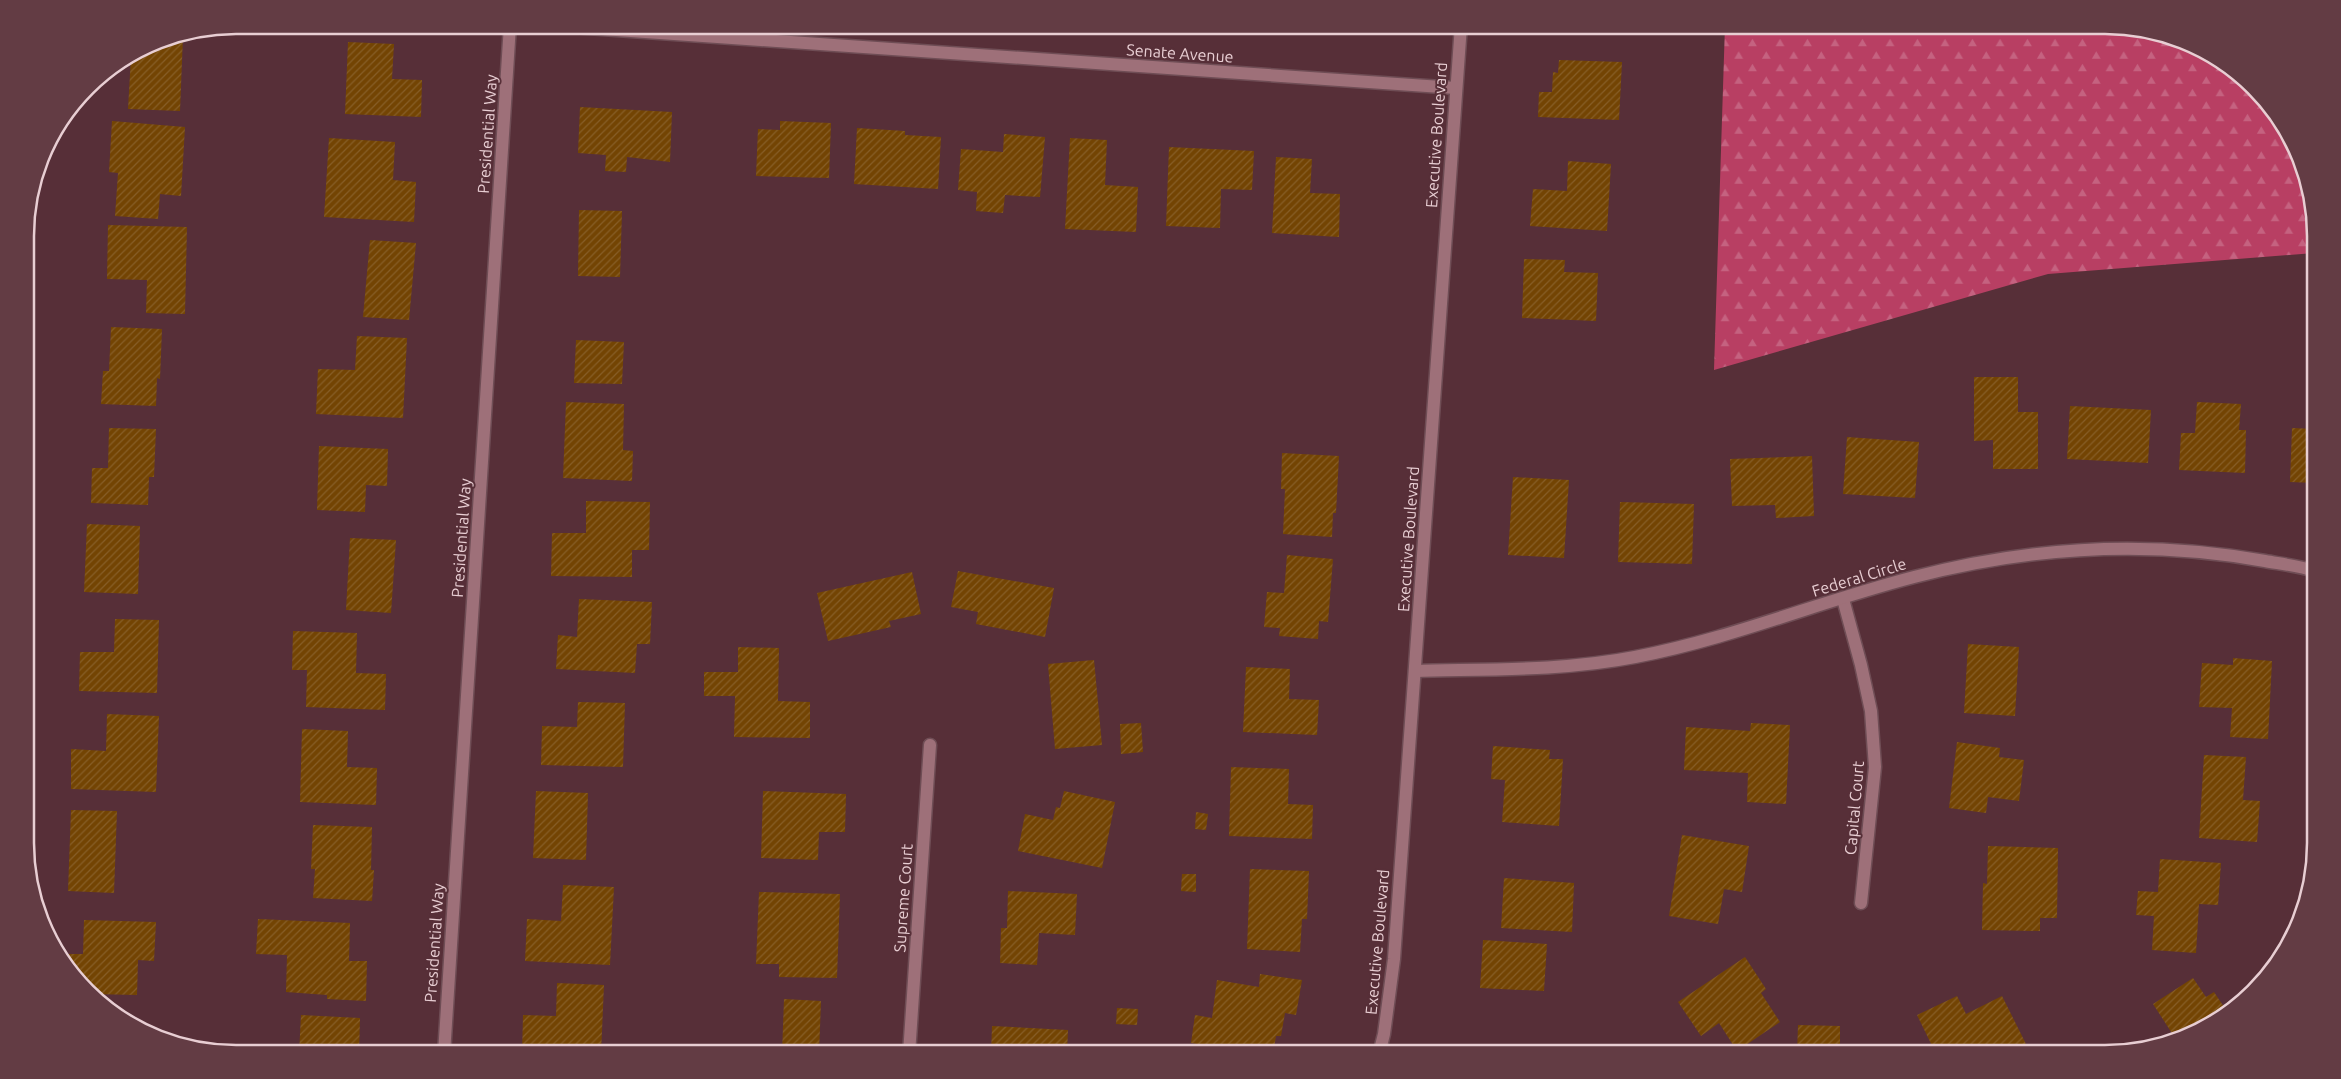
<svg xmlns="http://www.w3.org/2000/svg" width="2341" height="1079" viewBox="0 0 2341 1079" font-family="Ubuntu,sans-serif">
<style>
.forest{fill:url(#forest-firs)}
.building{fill:url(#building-hatch)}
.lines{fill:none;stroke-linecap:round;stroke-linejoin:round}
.street-casing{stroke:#6f4d55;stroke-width:15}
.street{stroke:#9e7079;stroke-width:12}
.labels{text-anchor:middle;stroke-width:4;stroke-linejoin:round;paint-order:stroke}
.street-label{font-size:16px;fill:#e8ced3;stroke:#572f38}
.rim{fill:none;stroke:#e8ced3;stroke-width:2.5}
</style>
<defs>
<pattern id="forest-firs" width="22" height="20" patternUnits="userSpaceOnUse" patternTransform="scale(1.25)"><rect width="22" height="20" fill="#b83f63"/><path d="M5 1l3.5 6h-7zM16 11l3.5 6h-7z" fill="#c56280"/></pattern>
<pattern id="building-hatch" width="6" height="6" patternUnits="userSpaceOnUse" patternTransform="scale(1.25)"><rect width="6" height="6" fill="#734403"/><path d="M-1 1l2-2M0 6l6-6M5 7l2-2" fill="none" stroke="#875e27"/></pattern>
</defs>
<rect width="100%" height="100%" fill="#572f38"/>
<!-- forest -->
<polygon class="forest" points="1725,25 2105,25 2186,41 2234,69 2273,108 2300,156 2314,209 2314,253 2048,274 1714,370"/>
<!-- building -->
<g class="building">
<polygon points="183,36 180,111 128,109 131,57 156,41"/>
<polygon points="348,42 394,44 392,79 422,80 421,117 345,114"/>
<polygon points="1559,60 1622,62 1619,120 1538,117 1539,92 1552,92 1553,72 1558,73"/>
<polygon points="580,107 672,112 670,162 627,157 626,172 605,171 606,155 578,153"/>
<polygon points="112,121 185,127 181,196 160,194 158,219 115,216 118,173 109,172"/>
<polygon points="780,121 831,123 829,178 756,176 758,129 780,130"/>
<polygon points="857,128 905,131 905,135 941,137 938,189 854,184"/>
<polygon points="1004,134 1045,137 1040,197 1005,195 1003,213 976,211 977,192 958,190 961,149 1003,152"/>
<polygon points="329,138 395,142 393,180 416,182 414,222 324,217"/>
<polygon points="1070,138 1107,140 1105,185 1138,187 1136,232 1065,229"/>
<polygon points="1169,147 1254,151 1252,190 1221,189 1220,228 1166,226"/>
<polygon points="1276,157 1312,159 1310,193 1340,194 1339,237 1272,233"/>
<polygon points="1568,161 1611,164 1607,231 1530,226 1533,189 1567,191"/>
<polygon points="579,210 622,211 620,277 578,276"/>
<polygon points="108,225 187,227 185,314 146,313 147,280 107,279"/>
<polygon points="370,240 416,243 409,320 363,317"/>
<polygon points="1524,259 1565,260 1564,272 1598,273 1596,321 1522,318"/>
<polygon points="111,327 162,329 160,379 157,378 156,406 101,404 103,371 109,371"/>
<polygon points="357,336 407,338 403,418 316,414 318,369 355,370"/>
<polygon points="576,340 624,342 622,384 574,383"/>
<polygon points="1974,377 2018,377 2018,412 2038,412 2038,469 1993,469 1993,440 1974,441"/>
<polygon points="566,402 624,404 623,450 633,451 632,481 563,478"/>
<polygon points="2197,402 2241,404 2239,430 2246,430 2245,473 2179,470 2181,433 2195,433"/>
<polygon points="2070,406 2151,410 2148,463 2067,459"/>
<polygon points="109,428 156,429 154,477 149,477 148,505 91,503 92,468 108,468"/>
<polygon points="2292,428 2315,429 2315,483 2290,482"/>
<polygon points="1847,437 1919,442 1915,498 1843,494"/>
<polygon points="319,446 388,449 387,486 366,485 365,512 317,510"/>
<polygon points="1282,453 1339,456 1336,513 1333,513 1332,537 1283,534 1285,489 1281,489"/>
<polygon points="1812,456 1814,516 1776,518 1775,505 1732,506 1730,459"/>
<polygon points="1513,477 1569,480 1564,558 1508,555"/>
<polygon points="586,501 650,502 649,550 632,550 632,577 551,576 552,533 586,533"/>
<polygon points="1620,502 1694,504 1692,564 1618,562"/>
<polygon points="87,524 140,526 138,594 84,592"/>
<polygon points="350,538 396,540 391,613 346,610"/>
<polygon points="1287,555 1333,559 1328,622 1319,621 1318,639 1279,636 1280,628 1264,627 1267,592 1284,593"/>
<polygon points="958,571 1054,588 1045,637 976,624 978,612 951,607"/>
<polygon points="912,572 921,614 889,621 891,627 828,641 817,593"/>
<polygon points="579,599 652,602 650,644 637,644 635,673 556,669 558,635 577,637"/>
<polygon points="115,619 159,620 157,693 79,691 80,652 114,652"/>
<polygon points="293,631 357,633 356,673 386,674 385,710 306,707 307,670 292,670"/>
<polygon points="1968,644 2019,647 2015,716 1964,713"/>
<polygon points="738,647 779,648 778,701 810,702 810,738 734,737 735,696 704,696 704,672 738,672"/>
<polygon points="2233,658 2272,661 2268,739 2230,737 2232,708 2199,707 2202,663 2233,665"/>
<polygon points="1094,660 1102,745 1055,749 1048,664"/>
<polygon points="1246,667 1290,669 1289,699 1319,700 1317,735 1243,732"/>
<polygon points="578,702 625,703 623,767 541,765 542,726 577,727"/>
<polygon points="107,714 159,716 156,792 71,789 71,749 106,751"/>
<polygon points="1141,723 1143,752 1121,754 1120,724"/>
<polygon points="1751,723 1790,725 1786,804 1747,802 1748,773 1684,770 1686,727 1750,731"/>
<polygon points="302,729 348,731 347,767 377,768 376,805 300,802"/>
<polygon points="1957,742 2000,748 1999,757 2024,760 2019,801 1988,797 1986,813 1949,808"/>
<polygon points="1493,746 1550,750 1549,759 1563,759 1559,826 1502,822 1505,780 1491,779"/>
<polygon points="2204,755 2246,757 2243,800 2260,801 2257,842 2199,838"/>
<polygon points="1231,767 1289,769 1288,804 1313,805 1312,839 1229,836"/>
<polygon points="536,791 588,793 586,860 533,858"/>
<polygon points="763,791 846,794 845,832 819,832 818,860 761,858"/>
<polygon points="1064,791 1115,802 1102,868 1018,851 1025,814 1053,820 1056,807 1060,808"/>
<polygon points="71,810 117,811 114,893 68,891"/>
<polygon points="1196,812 1208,814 1206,830 1195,829"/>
<polygon points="313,825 372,827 371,870 374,870 372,901 313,898 315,869 311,869"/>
<polygon points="1682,835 1749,846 1742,892 1724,889 1718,924 1669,916"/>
<polygon points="1988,846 2058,848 2057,918 2040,918 2040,931 1982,930 1983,883 1987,884"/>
<polygon points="2160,859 2221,863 2218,905 2199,904 2196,953 2152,950 2154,916 2136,915 2138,891 2158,892"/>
<polygon points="1250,869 1309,871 1307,919 1302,919 1300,952 1247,949"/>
<polygon points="1182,874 1196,874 1196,892 1181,891"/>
<polygon points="1504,878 1574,883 1572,932 1501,928"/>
<polygon points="563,885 614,887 610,965 525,961 527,919 561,921"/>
<polygon points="1008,891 1077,894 1075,935 1039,933 1037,965 1000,963 1001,928 1007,928"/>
<polygon points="759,892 840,894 837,978 779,977 779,964 756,964"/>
<polygon points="258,919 350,923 349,961 367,961 366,1001 327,999 327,995 286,992 287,955 256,954"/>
<polygon points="84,920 156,922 154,961 138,960 137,995 91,994 68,971 58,954 83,954"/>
<polygon points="1483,940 1547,944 1544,991 1480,988"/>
<polygon points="1745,957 1766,989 1761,993 1780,1022 1737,1051 1719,1023 1701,1036 1678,1002"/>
<polygon points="1260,974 1302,980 1296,1015 1285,1013 1281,1036 1276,1036 1273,1054 1258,1054 1191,1043 1195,1015 1212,1018 1217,980 1259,987"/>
<polygon points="2193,978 2206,997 2214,992 2228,1013 2177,1041 2153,1004"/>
<polygon points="557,983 604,985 601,1054 522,1054 523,1015 556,1016"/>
<polygon points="1957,996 1966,1014 2002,996 2031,1054 1936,1054 1917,1015"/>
<polygon points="784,999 821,1001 819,1054 782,1054"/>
<polygon points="1117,1008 1138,1009 1137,1025 1116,1024"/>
<polygon points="301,1015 360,1018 359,1054 299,1054"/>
<polygon points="1798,1025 1840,1026 1840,1048 1890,1050 1889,1054 1797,1054"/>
<polygon points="992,1026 1068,1030 1067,1054 991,1054"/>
<polygon points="1472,1044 1511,1046 1510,1054 1472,1054"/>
</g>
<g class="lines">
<!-- street casing -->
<g class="street-casing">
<g id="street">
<polyline points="544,25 1456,88"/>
<polyline points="1843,599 1861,665 1871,711 1875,767 1861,903"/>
<path d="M 1415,671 C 1488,669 1563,671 1635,657 C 1730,639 1821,601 1914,577 C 2029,547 2149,540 2265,561 C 2282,564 2299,566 2315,571"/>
<polyline points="444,1054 510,25"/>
<polyline points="909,1054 930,745"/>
<polyline points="1379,1054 1384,1034 1394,959 1461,25"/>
</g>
</g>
<!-- street -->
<use href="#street" class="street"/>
</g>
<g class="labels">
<!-- street labels -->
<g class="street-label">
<text transform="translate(1180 53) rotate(4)" y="6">Senate Avenue</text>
<text transform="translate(487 134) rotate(-86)" y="6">Presidential Way</text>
<text transform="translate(1436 135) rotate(-86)" y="6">Executive Boulevard</text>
<text transform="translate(461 538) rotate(-86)" y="6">Presidential Way</text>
<text transform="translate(1408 539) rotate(-86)" y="6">Executive Boulevard</text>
<text transform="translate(1859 577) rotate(-17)" y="6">Federal Circle</text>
<text transform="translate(1854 808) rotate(-85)" y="6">Capital Court</text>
<text transform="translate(903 898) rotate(-86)" y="6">Supreme Court</text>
<text transform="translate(1377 942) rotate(-85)" y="6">Executive Boulevard</text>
<text transform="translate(434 943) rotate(-86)" y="6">Presidential Way</text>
</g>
</g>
<!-- crop -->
<path d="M0 0H2341V1079H0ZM236 34H2105A202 202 0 0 1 2307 236V843A202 202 0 0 1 2105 1045H236A202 202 0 0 1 34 843V236A202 202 0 0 1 236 34Z" fill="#633c44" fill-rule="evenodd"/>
<path class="rim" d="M236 34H2105A202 202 0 0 1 2307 236V843A202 202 0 0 1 2105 1045H236A202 202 0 0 1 34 843V236A202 202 0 0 1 236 34Z"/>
</svg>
